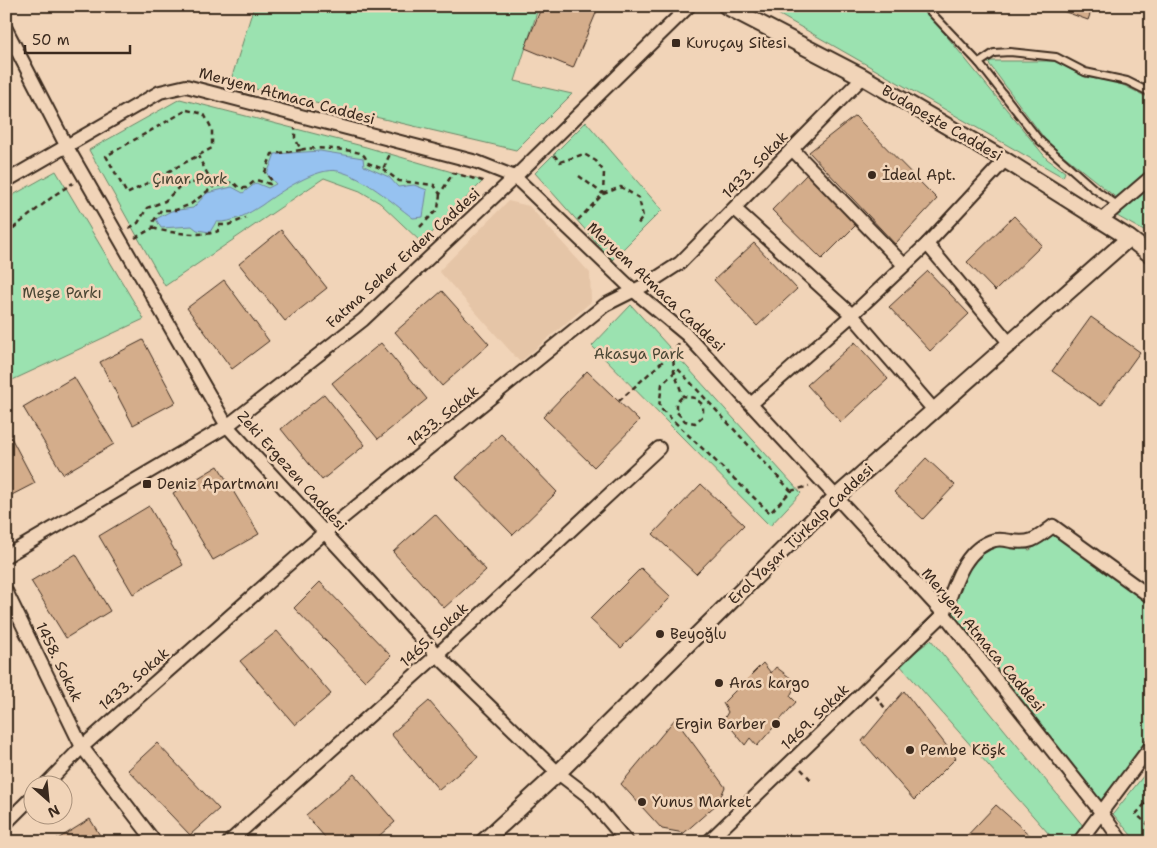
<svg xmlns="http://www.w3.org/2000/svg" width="1157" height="848" viewBox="0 0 1157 848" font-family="'Shantell Sans',sans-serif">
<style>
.built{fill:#e5c5a7}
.green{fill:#9be2b0;stroke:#6b8667}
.water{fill:#96c2f0;stroke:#72859c}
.building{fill:#d4ad8b;stroke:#3b2a1e}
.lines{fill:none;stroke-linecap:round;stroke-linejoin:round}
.service-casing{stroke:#3b2a1e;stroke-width:10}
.minor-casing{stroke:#3b2a1e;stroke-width:16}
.tertiary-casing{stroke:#3b2a1e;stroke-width:19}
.path{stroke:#3b2a1e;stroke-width:2.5;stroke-dasharray:5 4;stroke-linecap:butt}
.service{stroke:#f1d4b8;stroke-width:6}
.minor{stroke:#f1d4b8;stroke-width:12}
.tertiary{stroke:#f1d4b8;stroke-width:15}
.poi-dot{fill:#3b2a1e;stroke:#f1d4b8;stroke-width:2}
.labels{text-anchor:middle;stroke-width:5;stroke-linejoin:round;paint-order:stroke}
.poi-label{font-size:15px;fill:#3b2a1e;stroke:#f1d4b8;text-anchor:start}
.street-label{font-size:15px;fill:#3b2a1e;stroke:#f1d4b8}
.park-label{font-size:15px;fill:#494634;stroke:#f1d4b8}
</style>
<rect width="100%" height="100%" fill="#f1d4b8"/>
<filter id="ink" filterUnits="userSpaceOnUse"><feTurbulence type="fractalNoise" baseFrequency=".02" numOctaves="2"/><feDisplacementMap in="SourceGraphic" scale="10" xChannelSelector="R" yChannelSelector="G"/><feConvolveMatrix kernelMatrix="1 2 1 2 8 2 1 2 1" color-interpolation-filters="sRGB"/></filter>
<g filter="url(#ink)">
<!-- built -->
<polygon class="built" points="508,201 529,206 590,273 591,302 520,362 439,271"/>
<!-- green -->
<g class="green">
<polygon points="254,6 539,6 515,81 572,94 516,150 230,83"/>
<polygon points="764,6 922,6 1047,159 1065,172 1063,177"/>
<polygon points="987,61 1055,61 1085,77 1119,83 1151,99 1151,172 1119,200 1047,142"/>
<polygon points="180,99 366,147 483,181 422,243 380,203 360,191 324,178 165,286 89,150"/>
<polygon points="586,122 662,210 612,260 535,173"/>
<polygon points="56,171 144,319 6,383 6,199"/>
<polygon points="1151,187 1151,235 1117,216"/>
<polygon points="631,305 801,493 770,526 592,346"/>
<path d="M 1053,533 L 1151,603 L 1151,736 L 1101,804 L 950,612 C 960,588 970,550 999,545 C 1007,543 1021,549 1030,550 Z"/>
<polygon points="931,640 1084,827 1071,842 1056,842 899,664"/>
<polygon points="1149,769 1151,842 1137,842 1113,814"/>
</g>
<!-- water -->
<path class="water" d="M 320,151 L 363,158 L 364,166 L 389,177 L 398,187 L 414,185 L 427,190 L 423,217 L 413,218 C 390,201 366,178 338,171 C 318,166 278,193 262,205 C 248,214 233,223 216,222 L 210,232 L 197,230 L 192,226 L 161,228 L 156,219 L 171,211 L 193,208 L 207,193 L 232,187 L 243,193 L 256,183 L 268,188 L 276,184 L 267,174 L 275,154 Z"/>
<!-- building -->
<g class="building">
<polygon points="542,6 599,6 573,68 525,48"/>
<polygon points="1049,6 1093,6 1088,20"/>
<polygon points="855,116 937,199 895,244 809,152"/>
<polygon points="807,174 857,224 822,259 772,210"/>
<polygon points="1014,216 1042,245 995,291 967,262"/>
<polygon points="281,230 327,288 285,321 239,264"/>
<polygon points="754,243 797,289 757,326 714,280"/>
<polygon points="928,271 969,314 930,351 889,307"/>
<polygon points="224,280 269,341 232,369 187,308"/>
<polygon points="442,291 489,344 442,386 395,332"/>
<polygon points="1091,317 1140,352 1101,406 1052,371"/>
<polygon points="143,340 176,402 133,425 100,362"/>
<polygon points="855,342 888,379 841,422 807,385"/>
<polygon points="381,343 427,399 378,439 332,383"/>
<polygon points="587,371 639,421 594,467 543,417"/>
<polygon points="74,377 114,444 63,474 23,407"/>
<polygon points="324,394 365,445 322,480 281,429"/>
<polygon points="6,428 35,483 6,498"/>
<polygon points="501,434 557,492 513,535 456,477"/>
<polygon points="926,458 955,485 923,519 894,492"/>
<polygon points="218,466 259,534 213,560 173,493"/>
<polygon points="701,484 744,525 696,574 653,534"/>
<polygon points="149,506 183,565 133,594 99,536"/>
<polygon points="435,514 486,570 444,608 393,552"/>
<polygon points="76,554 110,611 66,638 31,581"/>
<polygon points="641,568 671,597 621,648 590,619"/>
<polygon points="320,582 391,656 365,681 294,608"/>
<polygon points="277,631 331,694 295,725 240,661"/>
<polygon points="763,663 771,673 776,667 797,683 790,696 796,702 757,746 750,738 745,745 724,719 728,712 723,703"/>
<polygon points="904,691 956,758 914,800 862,741"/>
<polygon points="429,701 478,757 439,790 391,734"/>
<polygon points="675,719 725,787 718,803 684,833 662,829 621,784"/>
<polygon points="157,743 219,809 190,835 128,770"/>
<polygon points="354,774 395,822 372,842 329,842 306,815"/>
<polygon points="996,805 1033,838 1029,842 961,842"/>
<polygon points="90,819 104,842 53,842"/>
</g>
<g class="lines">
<!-- service casing -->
<g class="service-casing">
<g id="service">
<polyline points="925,6 979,63 1039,140 1093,188 1117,205"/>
<polyline points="979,63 994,53 1010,52 1056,57 1085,72 1127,81 1151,93"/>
</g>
</g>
<!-- minor casing -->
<g class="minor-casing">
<g id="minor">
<polyline points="6,29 67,147 227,426 437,655 558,773 588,796 627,842"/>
<polyline points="792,149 904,265"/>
<polyline points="6,181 160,92 186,86 477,162 515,177 634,291 687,335 944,614 1101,812 1122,842"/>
<polyline points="735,209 852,315 933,409"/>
<polyline points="1101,220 1151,177"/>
<polyline points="927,244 1011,345"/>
<polyline points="751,404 852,315 927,244 1005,160"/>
<polyline points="6,556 227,426 363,320 515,177 689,6"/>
<polyline points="6,591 82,747 155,842"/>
<polyline points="44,786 82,747 325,532 605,305 649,283 680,263 863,77"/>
<polyline points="6,823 32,797"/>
<polyline points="229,842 437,655 659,448"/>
<path d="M 708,842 L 944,614 C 954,587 963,548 995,540 C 1000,539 1006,540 1011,541 C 1032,544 1036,539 1053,526 L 1151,597"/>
<polyline points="1079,842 1151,746"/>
</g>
</g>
<!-- tertiary casing -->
<g class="tertiary-casing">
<g id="tertiary">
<polyline points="726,6 863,77 1005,160 1129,238 1151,255"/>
<polyline points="483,842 558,773 836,497 1129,238"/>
</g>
</g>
<!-- path -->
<g class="path">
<polygon points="187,110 204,114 212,129 212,148 127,194 106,156"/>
<path d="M 301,150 C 309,146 353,150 360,153 C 365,155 366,159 368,163 L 383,169 L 391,152"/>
<polyline points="554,155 560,162 584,154 596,161 604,172 603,194"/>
<polyline points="383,169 399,181 434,185 440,194 453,173 483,181 485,184"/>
<polyline points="208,175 213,187 233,182 239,188 246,188 256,180 270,184 272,181 265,172 272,154 301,150 295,138 295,128"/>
<polyline points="579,176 603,194"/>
<polyline points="578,220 603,194 621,187 639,198 643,217 637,225"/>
<polyline points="420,227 438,209 440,194"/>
<polyline points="129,228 138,223 147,208 165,201 180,186 200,181 208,175 198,156"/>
<path d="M 153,228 C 166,233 205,237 218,231 L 219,225 L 228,225 L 246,218"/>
<polyline points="6,234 56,194 73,183"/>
<polyline points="135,238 153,228 153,222 161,210 176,210 191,204 213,187"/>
<polyline points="679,344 673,352 674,372 683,396 695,398 703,405 703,416 695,423 685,421 676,411 676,403 683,396"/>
<polygon points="678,369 791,491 770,513 659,407 662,384"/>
<polyline points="619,401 673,352"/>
<polyline points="791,491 809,486"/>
<polyline points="876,696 887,711"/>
<polyline points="801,769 813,782"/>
<polyline points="1151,797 1136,814 1151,827"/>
</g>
<!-- service -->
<use href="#service" class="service"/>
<!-- minor -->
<use href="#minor" class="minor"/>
<!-- tertiary -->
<use href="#tertiary" class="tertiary"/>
</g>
</g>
<!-- markers -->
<g class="poi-dot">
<rect x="671" y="38" width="10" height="10" rx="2.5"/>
<circle cx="872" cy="175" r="5"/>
<rect x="142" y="479" width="10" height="10" rx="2.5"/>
<circle cx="660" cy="634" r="5"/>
<circle cx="719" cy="683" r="5"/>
<circle cx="776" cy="724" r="5"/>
<circle cx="910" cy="750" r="5"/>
<circle cx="642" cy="802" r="5"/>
</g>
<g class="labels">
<!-- poi labels -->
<g class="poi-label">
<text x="686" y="48">Kuruçay Sitesi</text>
<text x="882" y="180">İdeal Apt.</text>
<text x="157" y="489">Deniz Apartmanı</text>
<text x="670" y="639">Beyoğlu</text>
<text x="729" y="688">Aras kargo</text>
<text x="766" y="729" text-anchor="end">Ergin Barber</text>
<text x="920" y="755">Pembe Köşk</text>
<text x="652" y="807">Yunus Market</text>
</g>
<!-- street labels -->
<g class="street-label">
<text transform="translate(287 96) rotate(15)" y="5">Meryem Atmaca Caddesi</text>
<text transform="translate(942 123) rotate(30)" y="5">Budapeşte Caddesi</text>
<text transform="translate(755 165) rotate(-46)" y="5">1433. Sokak</text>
<text transform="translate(403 258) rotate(-42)" y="5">Fatma Seher Erden Caddesi</text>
<text transform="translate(656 287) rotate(43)" y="5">Meryem Atmaca Caddesi</text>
<text transform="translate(443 416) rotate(-39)" y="5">1433. Sokak</text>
<text transform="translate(292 471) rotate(48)" y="5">Zeki Ergezen Caddesi</text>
<text transform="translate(801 534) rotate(-44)" y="5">Erol Yaşar Türkalp Caddesi</text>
<text transform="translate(434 635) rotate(-43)" y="5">1465. Sokak</text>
<text transform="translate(983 640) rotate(50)" y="5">Meryem Atmaca Caddesi</text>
<text transform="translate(59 662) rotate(64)" y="5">1458. Sokak</text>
<text transform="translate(134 679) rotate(-41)" y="5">1433. Sokak</text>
<text transform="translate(815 717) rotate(-44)" y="5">1469. Sokak</text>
</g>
<!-- park labels -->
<g class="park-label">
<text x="190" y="184">Çınar Park</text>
<text x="62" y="298">Meşe Parkı</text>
<text x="639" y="359">Akasya Park</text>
</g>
</g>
<!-- margin -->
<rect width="1157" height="848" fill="none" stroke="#f1d4b8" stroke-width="25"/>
<rect x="12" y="12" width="1132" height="823" fill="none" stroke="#3b2a1e" stroke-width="2" filter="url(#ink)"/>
<!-- north arrow -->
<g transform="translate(48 800) rotate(153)"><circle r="24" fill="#f1d4b8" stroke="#a8907a"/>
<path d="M0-4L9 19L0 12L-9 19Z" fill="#3b2a1e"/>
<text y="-8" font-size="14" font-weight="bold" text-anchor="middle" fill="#3b2a1e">N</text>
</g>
<!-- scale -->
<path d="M25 45v8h105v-8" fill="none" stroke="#3b2a1e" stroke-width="2.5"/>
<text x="32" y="45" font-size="15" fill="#3b2a1e" stroke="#f1d4b8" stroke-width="4" paint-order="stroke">50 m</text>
</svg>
